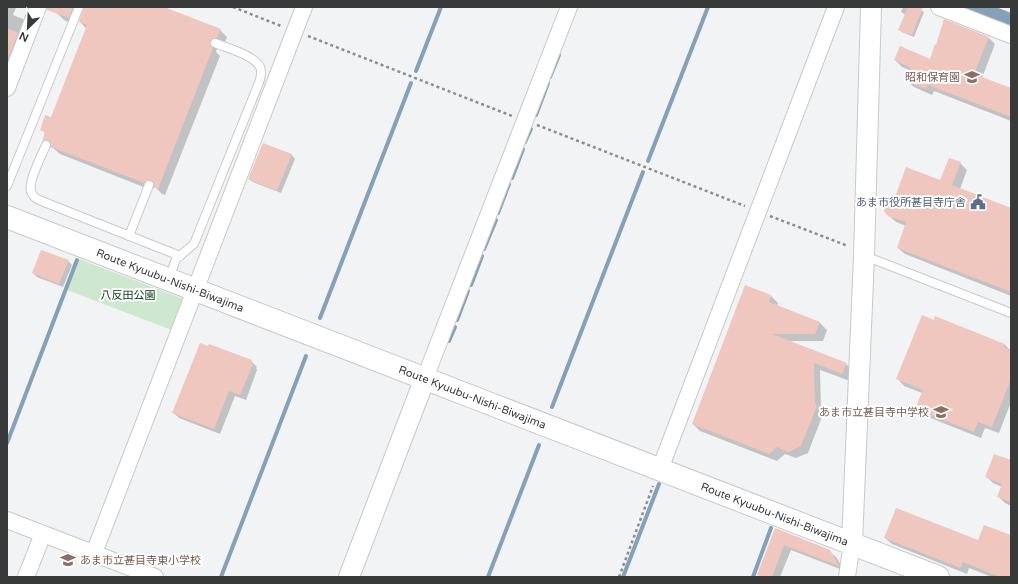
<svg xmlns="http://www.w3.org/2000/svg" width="1018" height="584" viewBox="0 0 1018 584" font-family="'Varela Round','Noto Sans JP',sans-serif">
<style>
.green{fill:#cee8cf}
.water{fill:#85a1b8}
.shadow{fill:#0003}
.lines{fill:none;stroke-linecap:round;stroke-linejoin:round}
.stream{stroke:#85a1b8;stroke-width:4}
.building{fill:#efc7be}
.service-casing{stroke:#c8c9cb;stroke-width:10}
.minor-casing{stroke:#c8c9cb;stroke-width:18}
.tertiary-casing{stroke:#c8c9cb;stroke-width:22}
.secondary-casing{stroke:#c8c9cb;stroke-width:24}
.path{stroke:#8c8d8e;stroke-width:2.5;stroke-dasharray:3 3;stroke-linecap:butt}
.service{stroke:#fff;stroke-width:8}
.minor{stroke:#fff;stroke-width:16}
.tertiary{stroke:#fff;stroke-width:20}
.secondary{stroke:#fff;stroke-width:22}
.labels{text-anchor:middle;stroke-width:4;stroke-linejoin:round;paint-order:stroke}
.education-label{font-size:11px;fill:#785e54;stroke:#fff;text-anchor:end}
.service-label{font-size:11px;fill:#4e5e75;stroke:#fff;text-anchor:end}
.street-label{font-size:11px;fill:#383939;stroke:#fff}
.park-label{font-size:11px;fill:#0a3511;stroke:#fff}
</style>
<rect width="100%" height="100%" fill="#f2f3f5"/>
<!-- green -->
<polygon class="green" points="79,259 189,301 177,332 67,290"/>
<!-- water -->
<polygon class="water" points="957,7 996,7 1011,13 1011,28"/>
<!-- shadow -->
<g class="shadow">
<polygon points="7,7 14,7 16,8 13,15 23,19 30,26 7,83"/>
<polygon points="59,7 162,7 220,30 227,37 224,45 217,48 216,52 220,56 165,195 162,194 155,187 151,190 60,154 52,147 50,148 43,142 46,134 41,129 52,119 87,29 80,22 85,7 81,12 76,25 64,20 57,13"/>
<polygon points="903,7 916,7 924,12 914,37 902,32 900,30 906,15 901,12"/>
<polygon points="988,37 995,44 982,78 1011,89 1011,121 934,91 932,95 914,87 907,81 911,71 902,67 895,60 931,60"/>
<polygon points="264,144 292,155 295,159 281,193 253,182 249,179"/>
<polygon points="960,163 967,170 960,189 1011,209 1011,296 905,254 898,248 906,226 896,222 888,215 940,181"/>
<polygon points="68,261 72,265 63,287 37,277 33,273"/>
<polygon points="771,296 778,303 777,306 820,323 827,330 823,341 788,341 846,364 853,371 850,381 820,370 821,410 823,414 808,453 796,458 785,454 777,461 700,431 693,424"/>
<polygon points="935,318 1005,345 1011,351 1011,402 999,433 985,428 981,438 923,415 916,408 922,393 904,386 898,379"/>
<polygon points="251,361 257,367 256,368 257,370 246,400 235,396 220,434 179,418 173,412"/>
<polygon points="1011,461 1011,506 1005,503 998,496 1002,487 993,483 986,476"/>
<polygon points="775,530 829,551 836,557 845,571 791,550 780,577 759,577"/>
<polygon points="1011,536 1011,577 992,577 969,568 967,574 892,544 885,538 979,542"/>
</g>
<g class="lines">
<!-- stream -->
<g class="stream">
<polyline points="416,71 441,7"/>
<polyline points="550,77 559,55"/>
<polyline points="536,115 548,83"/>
<polyline points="525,142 531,129"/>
<polyline points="648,161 708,7"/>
<polyline points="512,178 523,149"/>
<polyline points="498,213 509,184"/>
<polyline points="484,249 496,220"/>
<polyline points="471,285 482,256"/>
<polyline points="320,318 411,83"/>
<polyline points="457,320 468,291"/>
<polyline points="449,341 455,327"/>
<polyline points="552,407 643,172"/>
<polyline points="7,443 77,260"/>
<polyline points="221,577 306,356"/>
<polyline points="488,577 539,445"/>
<polyline points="623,577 659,484"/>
<polyline points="753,577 771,528"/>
</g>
</g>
<!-- building -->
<g class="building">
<polygon points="47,7 73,7 69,18 47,10"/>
<polygon points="84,7 164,7 221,29 217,38 214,38 210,41 210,44 213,48 158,189 154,187 154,184 151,180 148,180 144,183 51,147 51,142 48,140 45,140 42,142 45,132 40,130 45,115 51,117 87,25 79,22"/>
<polygon points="908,7 923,7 912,35 898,30"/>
<polygon points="944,19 989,37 974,74 1011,88 1011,117 928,85 926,89 906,81 911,68 894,60 900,46 930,59 935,44 936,45"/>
<polygon points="7,28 18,33 7,61"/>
<polygon points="263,143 292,154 277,191 248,179"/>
<polygon points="949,158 961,162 952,185 1011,208 1011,292 897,248 906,222 888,216 884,211 886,205 893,203 906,167 940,180"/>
<polygon points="41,250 69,260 59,284 32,273"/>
<polygon points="745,285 771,295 769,302 820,322 815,334 772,334 847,363 842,374 814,363 815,402 817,406 801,446 788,452 777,447 769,454 692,424"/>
<polygon points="922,315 934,320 935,316 1005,344 1004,347 1011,350 1011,379 992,427 978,422 974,432 915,409 923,390 896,379"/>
<polygon points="200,343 208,346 209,344 252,360 251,363 253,364 240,395 229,391 214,429 172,413"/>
<polygon points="994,454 1011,460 1011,502 997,497 1002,484 985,477"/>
<polygon points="896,508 978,540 984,525 1011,535 1011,577 1000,577 963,562 960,568 884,538"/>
<polygon points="775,528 830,550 839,566 784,545 772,577 764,577 757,575"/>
</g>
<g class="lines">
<!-- service casing -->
<g class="service-casing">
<g id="service">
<path d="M 46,145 C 42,155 28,181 31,191 C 32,195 35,198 39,200 L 180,256"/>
<polyline points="7,186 79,7"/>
<polyline points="129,236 149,185"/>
<polyline points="865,256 1011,313"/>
<path d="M 169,279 L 176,259 L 194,244 L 260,80 C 261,75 262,71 260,67 C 254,55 227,48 215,43"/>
</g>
</g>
<!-- minor casing -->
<g class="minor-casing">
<g id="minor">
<polyline points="939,7 1011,35"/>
<polyline points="7,88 38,7"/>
<polyline points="425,378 569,7"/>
<polyline points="660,469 836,7"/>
<polyline points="7,520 155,577"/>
<polyline points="94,553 304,7"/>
<polyline points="26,577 43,534"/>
<polyline points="847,577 852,543"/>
</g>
</g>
<!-- tertiary casing -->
<g class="tertiary-casing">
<g id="tertiary">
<polyline points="852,543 864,256 871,7"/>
<polyline points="349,577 425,378"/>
</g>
</g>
<!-- secondary casing -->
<g class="secondary-casing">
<g id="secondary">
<path id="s1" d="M 7,217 L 938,577"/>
</g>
</g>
<!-- path -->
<g class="path">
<polyline points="233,7 281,26"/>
<polyline points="308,36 512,116"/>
<polyline points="537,125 745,206"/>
<polyline points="770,216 848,246"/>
<polyline points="619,577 653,486"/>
</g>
<!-- service -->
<use href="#service" class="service"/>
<!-- minor -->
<use href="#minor" class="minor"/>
<!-- tertiary -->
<use href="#tertiary" class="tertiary"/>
<!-- secondary -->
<use href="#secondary" class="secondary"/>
</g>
<!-- icons -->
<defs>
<g id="school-bare" transform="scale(1.2)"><path d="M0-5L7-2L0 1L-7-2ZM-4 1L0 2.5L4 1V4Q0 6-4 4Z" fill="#8d6e63" stroke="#fff" stroke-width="2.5" paint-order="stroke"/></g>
<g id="civic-bare" transform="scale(1.2)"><path d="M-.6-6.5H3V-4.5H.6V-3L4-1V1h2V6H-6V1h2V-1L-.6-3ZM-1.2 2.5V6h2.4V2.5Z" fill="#5c6f8a" stroke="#fff" stroke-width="2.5" paint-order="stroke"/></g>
</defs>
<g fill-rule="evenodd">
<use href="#school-bare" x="972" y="77"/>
<use href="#civic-bare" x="978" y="202"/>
<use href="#school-bare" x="941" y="412"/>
<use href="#school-bare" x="68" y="560"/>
</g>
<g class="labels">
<!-- education labels -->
<g class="education-label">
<text x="960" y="81">昭和保育園</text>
<text x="929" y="416">あま市立甚目寺中学校</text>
<text x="80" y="564" text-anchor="start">あま市立甚目寺東小学校</text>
</g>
<!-- service labels -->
<g class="service-label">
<text x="966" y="206">あま市役所甚目寺庁舎</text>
</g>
<!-- street labels -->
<g class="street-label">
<text dy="4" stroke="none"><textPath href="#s1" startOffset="175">Route Kyuubu-Nishi-Biwajima</textPath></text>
<text dy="4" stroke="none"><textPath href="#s1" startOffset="499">Route Kyuubu-Nishi-Biwajima</textPath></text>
<text dy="4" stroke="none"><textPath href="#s1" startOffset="823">Route Kyuubu-Nishi-Biwajima</textPath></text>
</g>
<!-- park labels -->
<g class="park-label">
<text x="128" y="299">八反田公園</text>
</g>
</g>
<!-- border -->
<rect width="1018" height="584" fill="none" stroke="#383939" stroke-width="16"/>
<!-- north arrow -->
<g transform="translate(28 28) rotate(204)" stroke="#ffffff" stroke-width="3" paint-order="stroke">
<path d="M0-3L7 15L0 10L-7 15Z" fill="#383939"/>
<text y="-6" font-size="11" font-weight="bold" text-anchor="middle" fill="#383939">N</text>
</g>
</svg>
